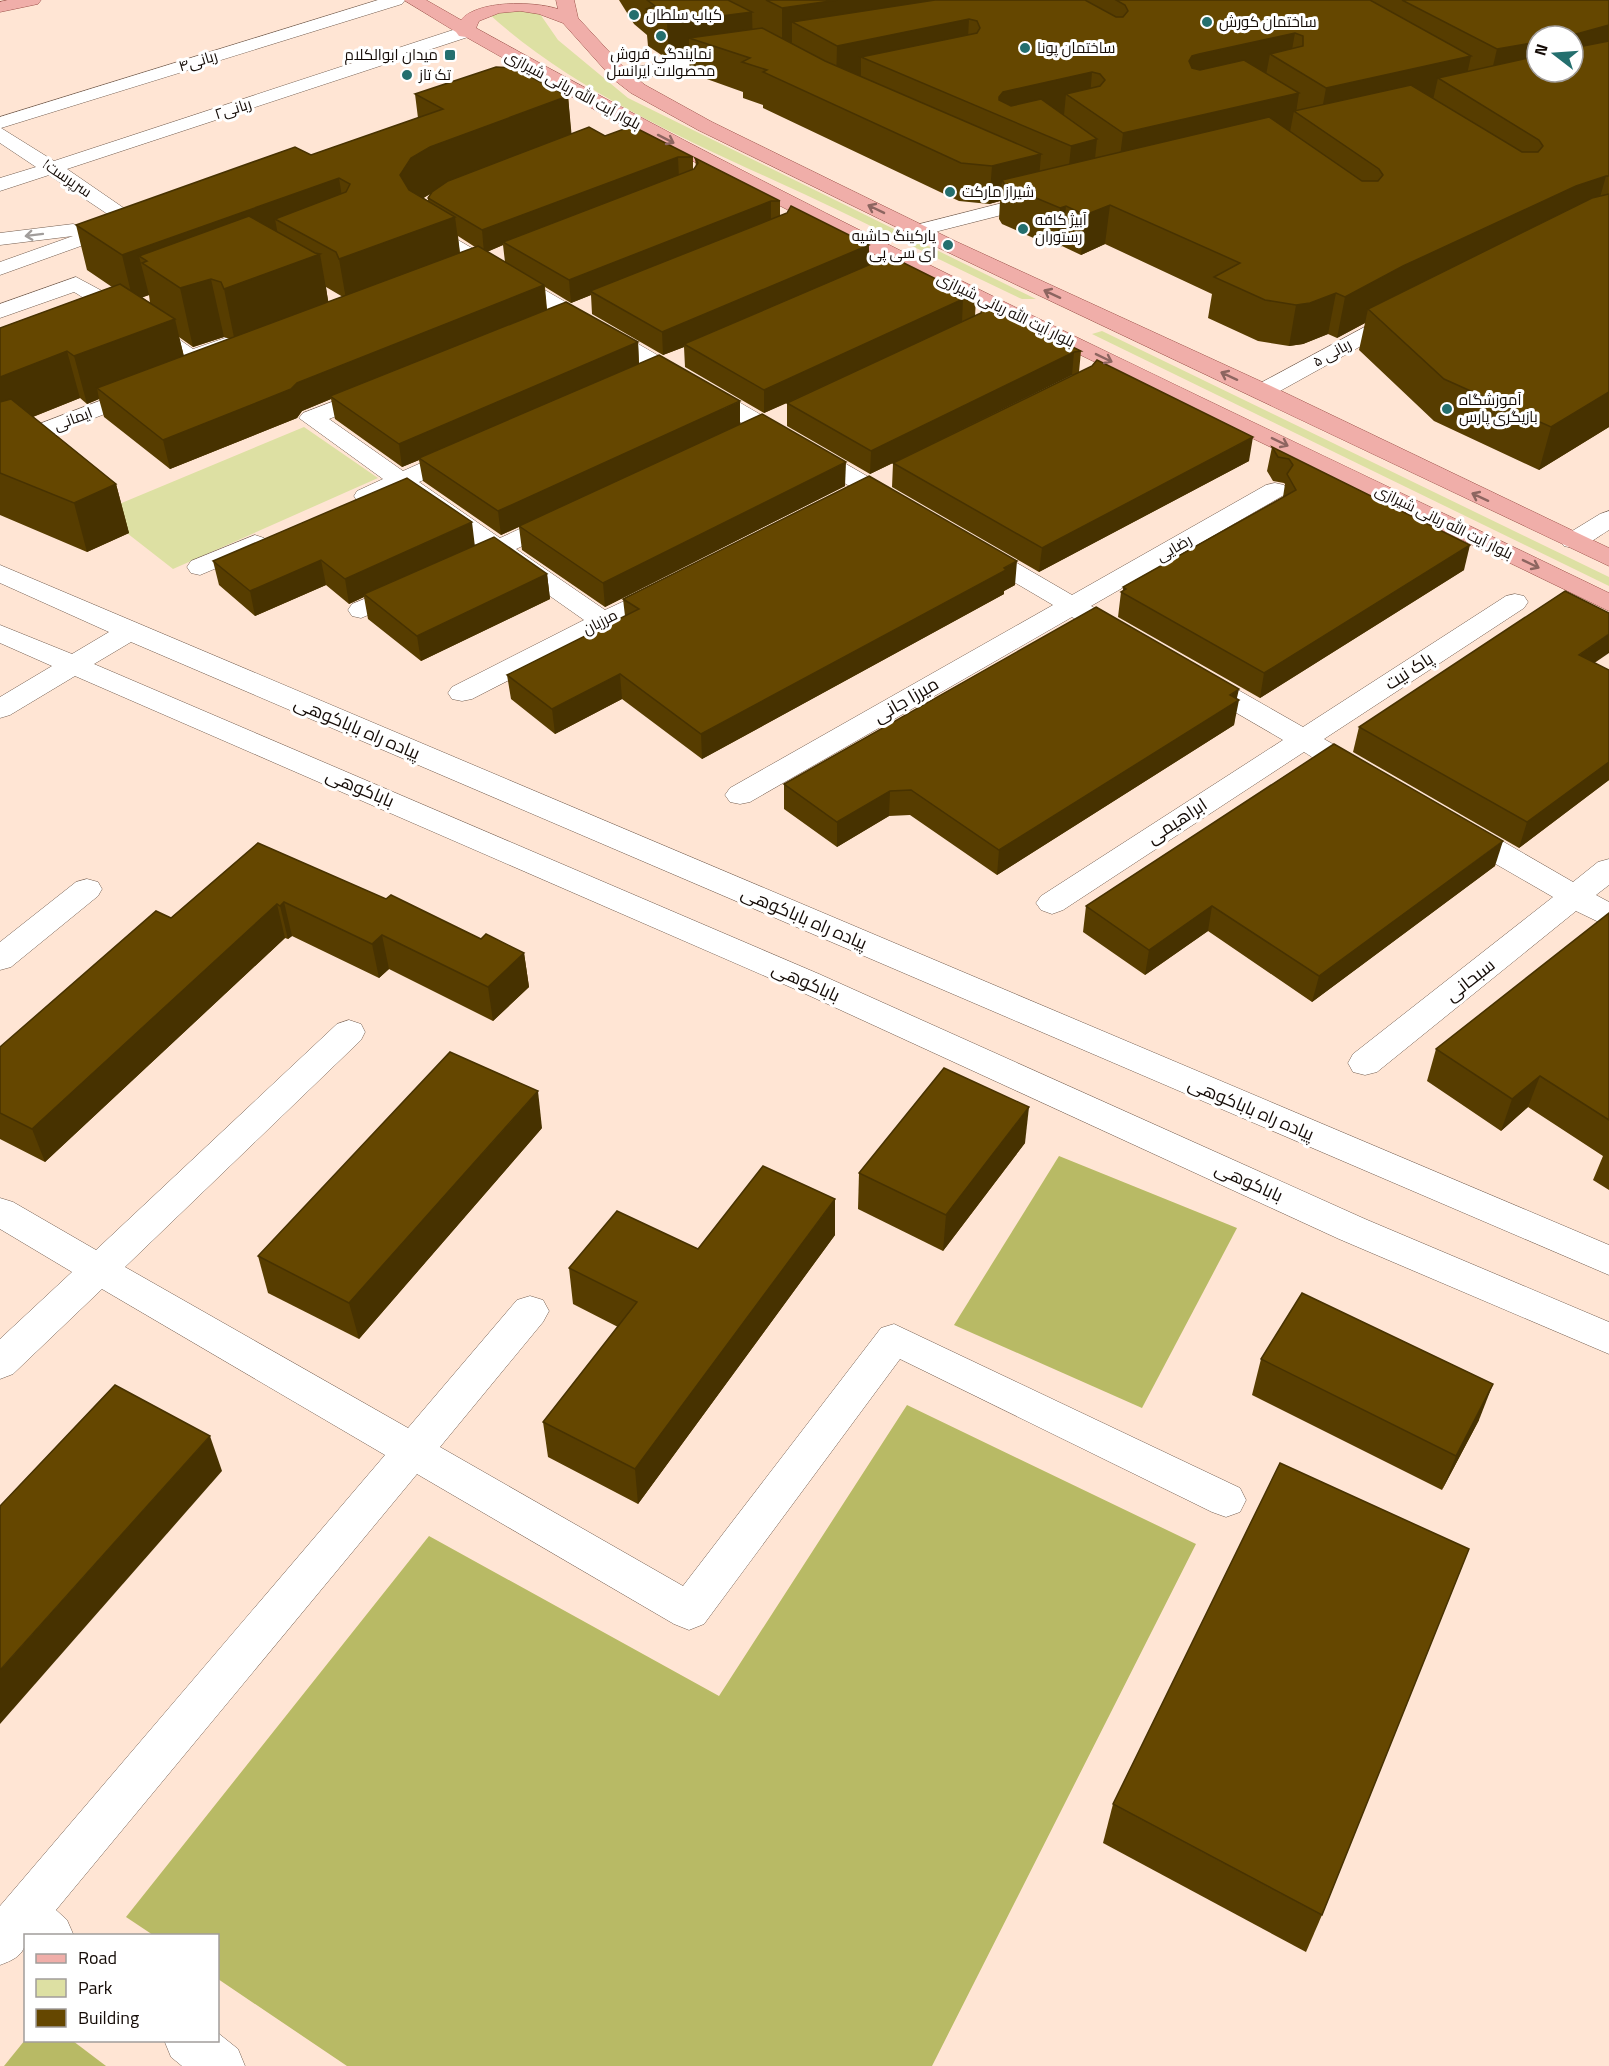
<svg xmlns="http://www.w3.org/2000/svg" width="1609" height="2066" viewBox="0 0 1609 2066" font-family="'Titillium Web',Cairo,sans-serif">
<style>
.green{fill:#dde0a3}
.forest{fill:#b8ba65}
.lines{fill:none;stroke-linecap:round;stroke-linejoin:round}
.minor-casing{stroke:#735d4f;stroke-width:1}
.major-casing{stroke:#9c524a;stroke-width:1}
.minor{fill:#fff;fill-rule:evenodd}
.major{fill:#f0aea9;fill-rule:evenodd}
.wall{fill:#573d00;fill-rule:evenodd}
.shaded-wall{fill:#473200}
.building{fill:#654700;stroke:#473200;stroke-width:1.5}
.oneway{stroke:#8d6560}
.oneway2{stroke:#a19d9b}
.poi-dot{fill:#246f6e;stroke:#fff;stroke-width:2}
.labels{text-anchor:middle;stroke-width:6;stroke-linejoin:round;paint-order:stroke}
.far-poi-label{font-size:15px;fill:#140b06;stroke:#fff;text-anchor:start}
.far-street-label{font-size:15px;fill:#140b06;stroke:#fff}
.street-label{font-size:18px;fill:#140b06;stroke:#fff}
</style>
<rect width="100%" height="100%" fill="#ffe5d4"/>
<!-- green -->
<g class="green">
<path d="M 521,8 L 540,14 L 558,40 L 628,98 L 1036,299 L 1022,299 C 949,265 877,228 804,194 C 698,145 575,93 488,13 Z"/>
<polygon points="1102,331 1609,577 1609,586 1092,334"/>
<polygon points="304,427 378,478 173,569 100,512"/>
</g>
<!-- forest -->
<g class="forest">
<polygon points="1059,1156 1237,1228 1142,1408 954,1325"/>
<polygon points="907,1405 1196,1544 932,2066 347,2066 218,1979 218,1936 153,1935 126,1917 429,1536 719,1696"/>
<polygon points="25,2040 73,2041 106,2066 4,2066"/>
</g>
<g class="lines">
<!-- minor casing -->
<g class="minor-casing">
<g id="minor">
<polygon points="378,0 405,0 402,4 1,128 54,161 459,28 471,28 474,32 471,36 67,169 144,222 141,226 131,228 0,275 0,262 73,236 0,245 0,233 73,224 80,226 83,230 81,233 118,221 49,175 0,191 0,178 36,167 0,143 0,117"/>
<polygon points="734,53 743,59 740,63 620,81 611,75 620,69"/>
<polygon points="1042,193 1049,195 1052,199 1049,203 919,236 912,234 909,230 912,226"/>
<polygon points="421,218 428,220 432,225 905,498 909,503 905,508 896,511 887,508 417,233 411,224 414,220"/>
<path d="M 76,277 L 134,308 L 193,349 L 228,337 L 236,339 L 239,344 L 236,349 C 223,354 206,364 192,365 C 185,365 90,301 74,292 L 0,318 L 0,304 Z"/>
<polygon points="1400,308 1408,310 1411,315 1408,320 1271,396 1255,396 1251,391 1255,386"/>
<polygon points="144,384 152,386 156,391 152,396 0,454 0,439"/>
<path d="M 376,385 L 384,387 L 388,392 L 384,397 L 329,419 L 403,471 L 452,449 L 461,447 L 470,449 L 473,454 L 470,459 L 419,482 L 500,538 L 552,514 L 561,511 L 570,514 L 574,519 L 570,524 L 516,549 L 605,610 L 663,583 L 672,585 L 676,591 L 672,597 L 472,699 L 462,701 L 452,699 L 448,693 L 452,687 L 584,620 L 496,558 C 482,565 470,573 454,570 L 450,564 L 454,558 L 479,547 L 399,491 C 385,497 372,505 357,501 L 354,496 L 357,491 L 383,479 L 299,418 L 303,413 Z"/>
<path d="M 1275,483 L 1284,485 L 1287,490 L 1284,495 L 1091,606 L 1134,630 L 1138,636 L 1134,642 C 1112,647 1090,628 1072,617 L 750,802 L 740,804 L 730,802 L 725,795 L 730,788 L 1053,605 L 968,555 L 964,550 L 968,545 L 977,542 L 986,545 L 1072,595 L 1266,485 Z"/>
<path d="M 1609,511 L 1609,530 C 1594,539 1582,551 1564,546 L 1560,541 L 1564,536 L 1600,514 Z"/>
<polygon points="255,535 264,538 268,543 264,548 200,575 191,573 187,567 191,561"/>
<polygon points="0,565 1609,1245 1609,1275 131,642 94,664 819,974 1365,1219 1609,1322 1609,1354 1339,1239 797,990 75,676 10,715 0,718 0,697 52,666 0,643 0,625 72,654 109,632 0,583"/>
<polygon points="408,581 417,583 421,589 417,595 361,618 352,616 348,610 352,604"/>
<path d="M 1515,594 L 1524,596 L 1528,602 L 1524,608 L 1324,739 L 1373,767 L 1378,774 L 1373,781 C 1350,787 1324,764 1304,752 L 1063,910 L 1052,914 L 1041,910 L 1036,903 L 1041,896 L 1283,740 L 1190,686 L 1186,680 L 1190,674 L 1200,672 L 1210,674 L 1303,727 L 1506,596 Z"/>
<polygon points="1460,820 1471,823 1573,882 1598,862 1609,859 1609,885 1596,895 1609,902 1609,927 1576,911 1377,1072 1365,1075 1353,1072 1348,1063 1353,1054 1553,897 1449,837 1445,830 1449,823"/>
<polygon points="87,879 98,882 102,889 98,896 11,967 0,970 0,942 76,882"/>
<path d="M 349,1020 L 361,1024 L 365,1032 L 361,1040 L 125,1267 L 408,1428 L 517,1300 L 530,1296 L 543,1300 L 549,1311 L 543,1322 L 440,1447 L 683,1586 L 881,1328 L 894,1324 L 1240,1488 L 1246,1500 L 1240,1512 L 1226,1517 L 1212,1512 L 900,1359 L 704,1624 L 689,1630 L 674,1624 L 417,1474 L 56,1910 L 67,1920 L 74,1936 L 26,1936 C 26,1954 16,1959 0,1965 L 0,1906 L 385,1455 L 102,1289 L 13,1374 L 0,1379 L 0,1339 L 72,1272 L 0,1229 L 0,1198 L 13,1202 L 96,1250 L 337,1024 Z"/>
<polygon points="218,2033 238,2049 245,2066 182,2066 171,2057 164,2040 218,2040"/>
</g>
</g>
<!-- major casing -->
<g class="major-casing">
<g id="major">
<polygon points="8,0 41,0 38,4 0,12 0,2"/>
<path d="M 404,0 L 426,0 L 461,20 C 477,0 534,1 558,9 L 556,0 L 574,0 L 578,18 L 627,71 L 645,85 L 712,122 L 955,241 L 1271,386 L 1609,548 L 1609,566 L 941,249 L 698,130 L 631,93 L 613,79 L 563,23 L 539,14 L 520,11 L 499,13 L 479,21 L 476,28 C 844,233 1229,409 1609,593 L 1609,611 L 903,269 L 611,119 L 466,37 L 459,36 L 456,32 Z"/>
</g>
</g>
<!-- minor -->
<use href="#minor" class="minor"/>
<!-- major -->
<use href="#major" class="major"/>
</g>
<!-- wall -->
<g class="wall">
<polygon points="619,0 1609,0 1609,427 1539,470 1434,421 1359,350 1365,323 1337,338 1328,334 1303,344 1289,346 1258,341 1208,318 1212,294 1105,244 1081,255 1062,246 1056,248 1002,224 999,219 1000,201 989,204 959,201 763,108 763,105 743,98 743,92 690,73 689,57 669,60 648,46 647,35 634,24"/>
<path d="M 415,94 L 568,96 L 571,134 L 605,136 L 693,157 L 693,170 L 696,167 L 695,158 L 780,201 L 780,216 L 869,245 L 869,265 L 976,299 L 975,316 L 1081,351 L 1079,372 L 1249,461 L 1039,572 L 892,487 L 893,463 L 870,474 L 787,426 L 787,403 L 764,413 L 685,367 L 684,347 L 663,355 L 592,314 L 591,295 L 571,303 L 545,287 L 547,309 L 638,342 L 639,364 L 845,486 L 605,607 L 522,550 L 519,527 L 501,535 L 423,481 L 419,460 L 402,467 L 335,419 L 331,399 L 302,411 L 297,418 L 170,469 L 104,417 L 99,399 L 87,404 L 80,398 L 33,417 L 116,484 L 129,533 L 87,552 L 0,515 L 0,328 L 112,287 L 87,270 L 76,225 L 311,155 L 418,118 ZM 430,194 L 428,198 L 428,201 L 423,198 ZM 458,236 L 475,247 L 460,253 ZM 503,245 L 505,262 L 487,252 ZM 326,287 L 343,297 L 328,302 ZM 149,295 L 150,303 L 142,297 ZM 179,337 L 193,347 L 224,337 L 230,339 L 184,356 ZM 1072,375 L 1073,375 L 935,442 Z"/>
<polygon points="1272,447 1464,570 1260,698 1118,617 1121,592 1123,591 1123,587 1283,497 1285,484 1284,483 1273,481 1267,471"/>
<polygon points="475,545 547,574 550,599 421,661 368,619 364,597 349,604 326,585 255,616 219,585 213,561"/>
<polygon points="1015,585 1004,591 1004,594 702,759 622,699 555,734 511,699 507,675 625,616 623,599"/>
<polygon points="1595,663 1609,670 1609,780 1519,848 1353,752 1359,727"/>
<polygon points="1237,699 1234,725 997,875 910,815 889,816 837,847 784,809 784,784"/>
<polygon points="258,843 386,899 481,939 524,953 529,987 493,1021 389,969 379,978 292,936 288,939 285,938 45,1162 0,1139 0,1047 171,918"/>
<polygon points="1495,866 1312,1002 1208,931 1145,975 1083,932 1086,906"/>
<polygon points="1609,913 1609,1190 1593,1180 1603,1156 1528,1107 1501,1131 1427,1081 1436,1049"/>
<polygon points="542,1128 359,1339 268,1293 258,1256"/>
<polygon points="1025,1143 943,1251 858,1209 859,1173"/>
<polygon points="835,1235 638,1504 548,1457 543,1422 618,1327 573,1304 569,1268 698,1249"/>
<polygon points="1261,1359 1479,1420 1442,1490 1252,1395"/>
<polygon points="1113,1804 1322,1915 1306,1952 1103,1843"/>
</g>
<!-- shaded-wall -->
<g class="shaded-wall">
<polygon points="837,0 1067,0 792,22 792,43 782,45 782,8"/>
<polygon points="752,12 753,49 689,38 689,57 669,60 667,23"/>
<polygon points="969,19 967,56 861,57 861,78 836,83 837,46"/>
<polygon points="1609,25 1609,57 1573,69 1573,36 1566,36"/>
<polygon points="1295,33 1289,66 1270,54 1266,75 1194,91 1189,61 1192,56"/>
<polygon points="1537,42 1537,72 1488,87 1497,49"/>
<polygon points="1471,56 1463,93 1438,78 1433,100 1319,126 1326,88"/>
<polygon points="1092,72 1089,110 1066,94 1064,115 1022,125 998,115 999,97 1003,92"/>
<polygon points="1299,93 1296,113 1294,111 1290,132 1118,172 1123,133"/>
<polygon points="568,96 572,139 435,191 417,202 400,175 411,158 430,147"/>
<polygon points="1097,139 1093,178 1067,185 1071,146"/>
<polygon points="1041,154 1038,191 1002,180 1000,201 989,204 992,166"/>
<polygon points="678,157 679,179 503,242 503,245 484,253 482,230"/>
<polygon points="1606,176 1595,215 1368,309 1365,323 1337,338 1345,297 1403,266 1576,186"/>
<polygon points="339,178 346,222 275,219 280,246 139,256 149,295 133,301 122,255"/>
<polygon points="771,201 771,223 590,291 591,295 571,303 569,280"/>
<polygon points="1110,205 1105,244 1081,255 1085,215"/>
<polygon points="1066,206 1062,246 1056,248 1060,208"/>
<polygon points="455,217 461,262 347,305 339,259"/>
<polygon points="869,245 869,268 684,344 684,347 663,355 662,332"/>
<polygon points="320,254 330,311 236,347 224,289"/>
<polygon points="211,279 224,337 193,347 180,288"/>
<polygon points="544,285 547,313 330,396 331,399 302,411 297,418 170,469 163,440 297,383"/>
<polygon points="1336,293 1328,334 1303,344 1289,346 1296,305"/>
<polygon points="963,299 962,322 764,413 764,390"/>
<polygon points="175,319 186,366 97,388 99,399 87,404 74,356"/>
<polygon points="638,342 639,366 419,458 419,460 402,467 399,444"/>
<polygon points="67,351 80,398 7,427 0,438 0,377"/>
<polygon points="1074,352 1072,375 870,474 871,451"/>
<polygon points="1609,392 1609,427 1539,470 1551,427"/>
<polygon points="740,401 740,425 501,535 498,511"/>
<polygon points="1253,437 1249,461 1039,572 1042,548"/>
<polygon points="846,462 845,486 605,607 603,583"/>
<polygon points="116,484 129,533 87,552 74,503"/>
<polygon points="472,522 475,547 364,594 364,597 349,604 345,579"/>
<polygon points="1470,545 1464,570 1260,698 1264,673"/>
<polygon points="321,560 326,585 255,616 250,591"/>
<polygon points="1017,561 1015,585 1004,591 1004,594 702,759 701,734"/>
<polygon points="547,574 550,599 421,661 417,636"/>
<polygon points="1609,634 1609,653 1571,679 1579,655"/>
<polygon points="620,674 622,699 555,734 552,709"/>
<polygon points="1239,689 1236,702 1239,700 1234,725 997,875 999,850"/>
<polygon points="1609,762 1609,780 1519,848 1527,822"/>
<polygon points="890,791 889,816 837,847 837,822"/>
<polygon points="1503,841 1495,866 1312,1002 1319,976"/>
<polygon points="284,902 292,936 288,939 280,906"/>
<polygon points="277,904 285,938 45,1162 32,1129"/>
<polygon points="1212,906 1208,931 1145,975 1149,950"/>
<polygon points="382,935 389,969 379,978 372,944"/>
<polygon points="524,953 529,987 493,1021 488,987"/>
<polygon points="1540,1076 1528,1107 1501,1131 1512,1099"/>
<polygon points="538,1091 542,1128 359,1339 349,1303"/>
<polygon points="1029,1107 1025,1143 943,1251 946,1215"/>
<polygon points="835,1199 835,1235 638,1504 635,1469"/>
<polygon points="1493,1384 1479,1420 1442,1490 1456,1456"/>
<polygon points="210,1436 222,1471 0,1724 0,1670"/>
</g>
<!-- building -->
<g class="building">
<polygon points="647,0 728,0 752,12 667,23 646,9 655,6"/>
<polygon points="766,0 837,0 782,8"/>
<polygon points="935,0 1085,0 1116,17 1123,17 1128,11 1125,5 1116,0 1370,0 1471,56 1326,88 1270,54 1303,46 1303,36 1295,33 1199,54 1192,56 1189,61 1192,68 1200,70 1244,60 1299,93 1123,133 1066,94 1100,86 1105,80 1100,74 1092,72 1003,92 999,97 999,100 1011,106 1041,99 1097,139 1071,146 861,57 977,33 980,28 977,21 969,19 837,46 792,22"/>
<polygon points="1402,0 1609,0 1609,25 1580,33 1566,36 1537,36 1537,42 1497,49"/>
<polygon points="762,28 825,61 1041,154 992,166 961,163 763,72 767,70 742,62 750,58 689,38"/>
<polygon points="1609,41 1609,176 1606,176 1576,186 1403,266 1345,297 1336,293 1310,303 1296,305 1265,300 1214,277 1240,263 1110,205 1085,215 1066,206 1060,208 1005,185 1002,180 1269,117 1362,181 1378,181 1383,175 1379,169 1294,111 1411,85 1522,152 1538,152 1543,146 1539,140 1438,78 1537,56 1537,72 1573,72 1573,48"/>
<polygon points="496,67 513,68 568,96 430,147 411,158 400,175 409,190 455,217 339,259 336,252 275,219 346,192 350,184 339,178 122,255 76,225 295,147 311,155 443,109 415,94"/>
<polygon points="632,126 693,157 678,157 482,230 428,198 432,192 448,181 589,127 605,136"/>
<polygon points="695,158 780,201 771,201 569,280 503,242 694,169 698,163"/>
<polygon points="1609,194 1609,392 1551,427 1444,379 1368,309 1592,198"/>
<polygon points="791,206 869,245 662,332 590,291 787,213"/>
<polygon points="249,216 315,253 320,254 224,289 221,282 211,279 180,288 142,263 147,261 139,256"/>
<polygon points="478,246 544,285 297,383 291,389 163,440 97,388"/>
<polygon points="886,254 976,299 963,299 764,390 684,344 883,259"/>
<polygon points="120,284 175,319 74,356 67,351 0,377 0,328"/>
<polygon points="566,302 638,342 399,444 330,396"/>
<polygon points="984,303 1081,351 1074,352 871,451 787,403 981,313"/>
<polygon points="659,355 740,401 498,511 419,458"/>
<polygon points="1097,360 1253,437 1042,548 893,463 1092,366"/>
<polygon points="11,399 116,484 74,503 0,473 0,402"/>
<polygon points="762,414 846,462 603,583 519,526"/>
<polygon points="1272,447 1470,545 1264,673 1121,592 1126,589 1123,587 1296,490 1287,474 1293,465 1289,459 1278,457"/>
<polygon points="869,476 1017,561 1004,568 1006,570 701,734 620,674 552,709 507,675 639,609 623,599"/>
<polygon points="407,478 472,522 345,579 321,560 250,591 213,561"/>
<polygon points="494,537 547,574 417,636 364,594"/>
<polygon points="1565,591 1609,613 1609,634 1579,655 1609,670 1609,762 1527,822 1359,727"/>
<polygon points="1096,607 1239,689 1230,695 1239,700 999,850 911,790 890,791 837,822 784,784"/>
<polygon points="1334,744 1503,841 1319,976 1212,906 1149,950 1086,906"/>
<polygon points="258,843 386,899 391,895 481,939 486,934 524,953 488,987 382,935 372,944 284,902 280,906 277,904 32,1129 0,1113 0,1047 156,911 171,918"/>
<polygon points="1609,913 1609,1120 1540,1076 1512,1099 1436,1049"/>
<polygon points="450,1052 538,1091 349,1303 258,1256"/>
<polygon points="944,1068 1029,1107 946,1215 859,1173"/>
<polygon points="763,1166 835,1199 635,1469 543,1422 637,1302 569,1268 617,1211 698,1249"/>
<polygon points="1302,1293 1493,1384 1456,1456 1261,1359"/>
<polygon points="115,1385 210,1436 0,1670 0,1506"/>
<polygon points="1280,1463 1469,1549 1322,1915 1113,1804"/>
</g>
<!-- one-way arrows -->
<defs><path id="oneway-shaft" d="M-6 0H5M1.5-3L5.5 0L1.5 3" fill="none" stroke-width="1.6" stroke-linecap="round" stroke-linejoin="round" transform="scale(1.5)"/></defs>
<g class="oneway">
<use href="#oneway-shaft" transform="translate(666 139) rotate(27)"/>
<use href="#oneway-shaft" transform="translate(876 209) rotate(-154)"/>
<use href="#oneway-shaft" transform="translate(1052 294) rotate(-155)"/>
<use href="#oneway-shaft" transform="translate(1104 358) rotate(26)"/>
<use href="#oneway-shaft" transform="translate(1229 376) rotate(-155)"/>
<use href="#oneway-shaft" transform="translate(1280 442) rotate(26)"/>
<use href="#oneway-shaft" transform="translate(1480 497) rotate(-155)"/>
<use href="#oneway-shaft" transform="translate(1531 564) rotate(26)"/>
</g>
<use class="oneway2" href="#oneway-shaft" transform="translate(34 235) rotate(173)"/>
<!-- markers -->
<g class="poi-dot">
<circle cx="634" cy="15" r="6"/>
<circle cx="1207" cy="22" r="6"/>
<circle cx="661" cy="36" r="6"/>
<circle cx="1025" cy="48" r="6"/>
<rect x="444" y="49" width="12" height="12" rx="3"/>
<circle cx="407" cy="75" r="6"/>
<circle cx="950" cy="192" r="6"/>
<circle cx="1023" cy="229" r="6"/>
<circle cx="948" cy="245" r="6"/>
<circle cx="1447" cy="409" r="6"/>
</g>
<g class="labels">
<!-- far-poi labels -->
<g class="far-poi-label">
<text x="646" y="20">کباب سلطان</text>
<text x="1219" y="27">ساختمان کورش</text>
<text x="1037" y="53">ساختمان پونا</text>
<text x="661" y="59" text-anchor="middle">نمایندگی فروش<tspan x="661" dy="17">محصولات ایرانسل</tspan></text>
<text x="438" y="60" text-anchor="end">میدان ابوالکلام</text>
<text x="419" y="80">تک تاز</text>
<text x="962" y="197">شیراز مارکت</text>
<text x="1035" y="225">آبیژ کافه<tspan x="1035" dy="17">رستوران</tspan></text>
<text x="936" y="241" text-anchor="end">پارکینگ حاشیه<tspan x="936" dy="17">ای سی پی</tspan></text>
<text x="1459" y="405">آموزشگاه<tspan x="1459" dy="17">بازیگری پارس</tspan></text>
</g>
<!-- far-street labels -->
<g class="far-street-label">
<text transform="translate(198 61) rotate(-17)" y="5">ربانی۴</text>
<text transform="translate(573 90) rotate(28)" y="5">بلوار آیت الله ربانی شیرازی</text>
<text transform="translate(233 109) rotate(-18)" y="5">ربانی۲</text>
<text transform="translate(67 178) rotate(34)" y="5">سرپرست۱</text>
<text transform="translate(1006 310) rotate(26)" y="5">بلوار آیت الله ربانی شیرازی</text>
<text transform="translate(1332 353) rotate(-29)" y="5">ربانی ۵</text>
<text transform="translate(73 419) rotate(-21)" y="5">ایمانی</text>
<text transform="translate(1444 522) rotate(26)" y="5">بلوار آیت الله ربانی شیرازی</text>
<text transform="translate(1174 548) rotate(-30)" y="5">رضایی</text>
<text transform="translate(600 622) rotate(-27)" y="5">مرزبان</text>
</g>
<!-- street labels -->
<g class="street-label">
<text transform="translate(1409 671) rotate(-33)" y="6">پاک نیت</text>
<text transform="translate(906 700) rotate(-30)" y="6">میرزا جانی</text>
<text transform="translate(357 728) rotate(23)" y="6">پیاده راه باباکوهی</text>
<text transform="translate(360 788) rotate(23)" y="6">باباکوهی</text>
<text transform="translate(1177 821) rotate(-33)" y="6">ابراهیمی</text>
<text transform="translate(804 918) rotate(23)" y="6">پیاده راه باباکوهی</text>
<text transform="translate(1470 980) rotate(-38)" y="6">سبحانی</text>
<text transform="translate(806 982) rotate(24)" y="6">باباکوهی</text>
<text transform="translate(1251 1109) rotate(23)" y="6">پیاده راه باباکوهی</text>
<text transform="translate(1249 1182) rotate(24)" y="6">باباکوهی</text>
</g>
</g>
<!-- legend -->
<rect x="24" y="1934" width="195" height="108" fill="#ffffff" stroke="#a19d9b" stroke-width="1.5"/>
<rect x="36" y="1954" width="30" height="9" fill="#f0aea9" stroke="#a19d9b" stroke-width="1.5"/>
<text x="78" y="1964" font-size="18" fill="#140b06">Road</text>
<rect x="36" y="1979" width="30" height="18" fill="#dde0a3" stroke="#a19d9b" stroke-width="1.5"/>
<text x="78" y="1994" font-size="18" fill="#140b06">Park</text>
<rect x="36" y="2009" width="30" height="18" fill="#654700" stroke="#a19d9b" stroke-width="1.5"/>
<text x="78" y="2024" font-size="18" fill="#140b06">Building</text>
<!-- north arrow -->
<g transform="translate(1555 54) rotate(287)"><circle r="28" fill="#ffffff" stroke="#a19d9b" stroke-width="1.5"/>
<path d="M0-4.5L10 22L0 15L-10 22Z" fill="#246f6e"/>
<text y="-9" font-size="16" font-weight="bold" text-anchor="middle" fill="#140b06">N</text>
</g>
</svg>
